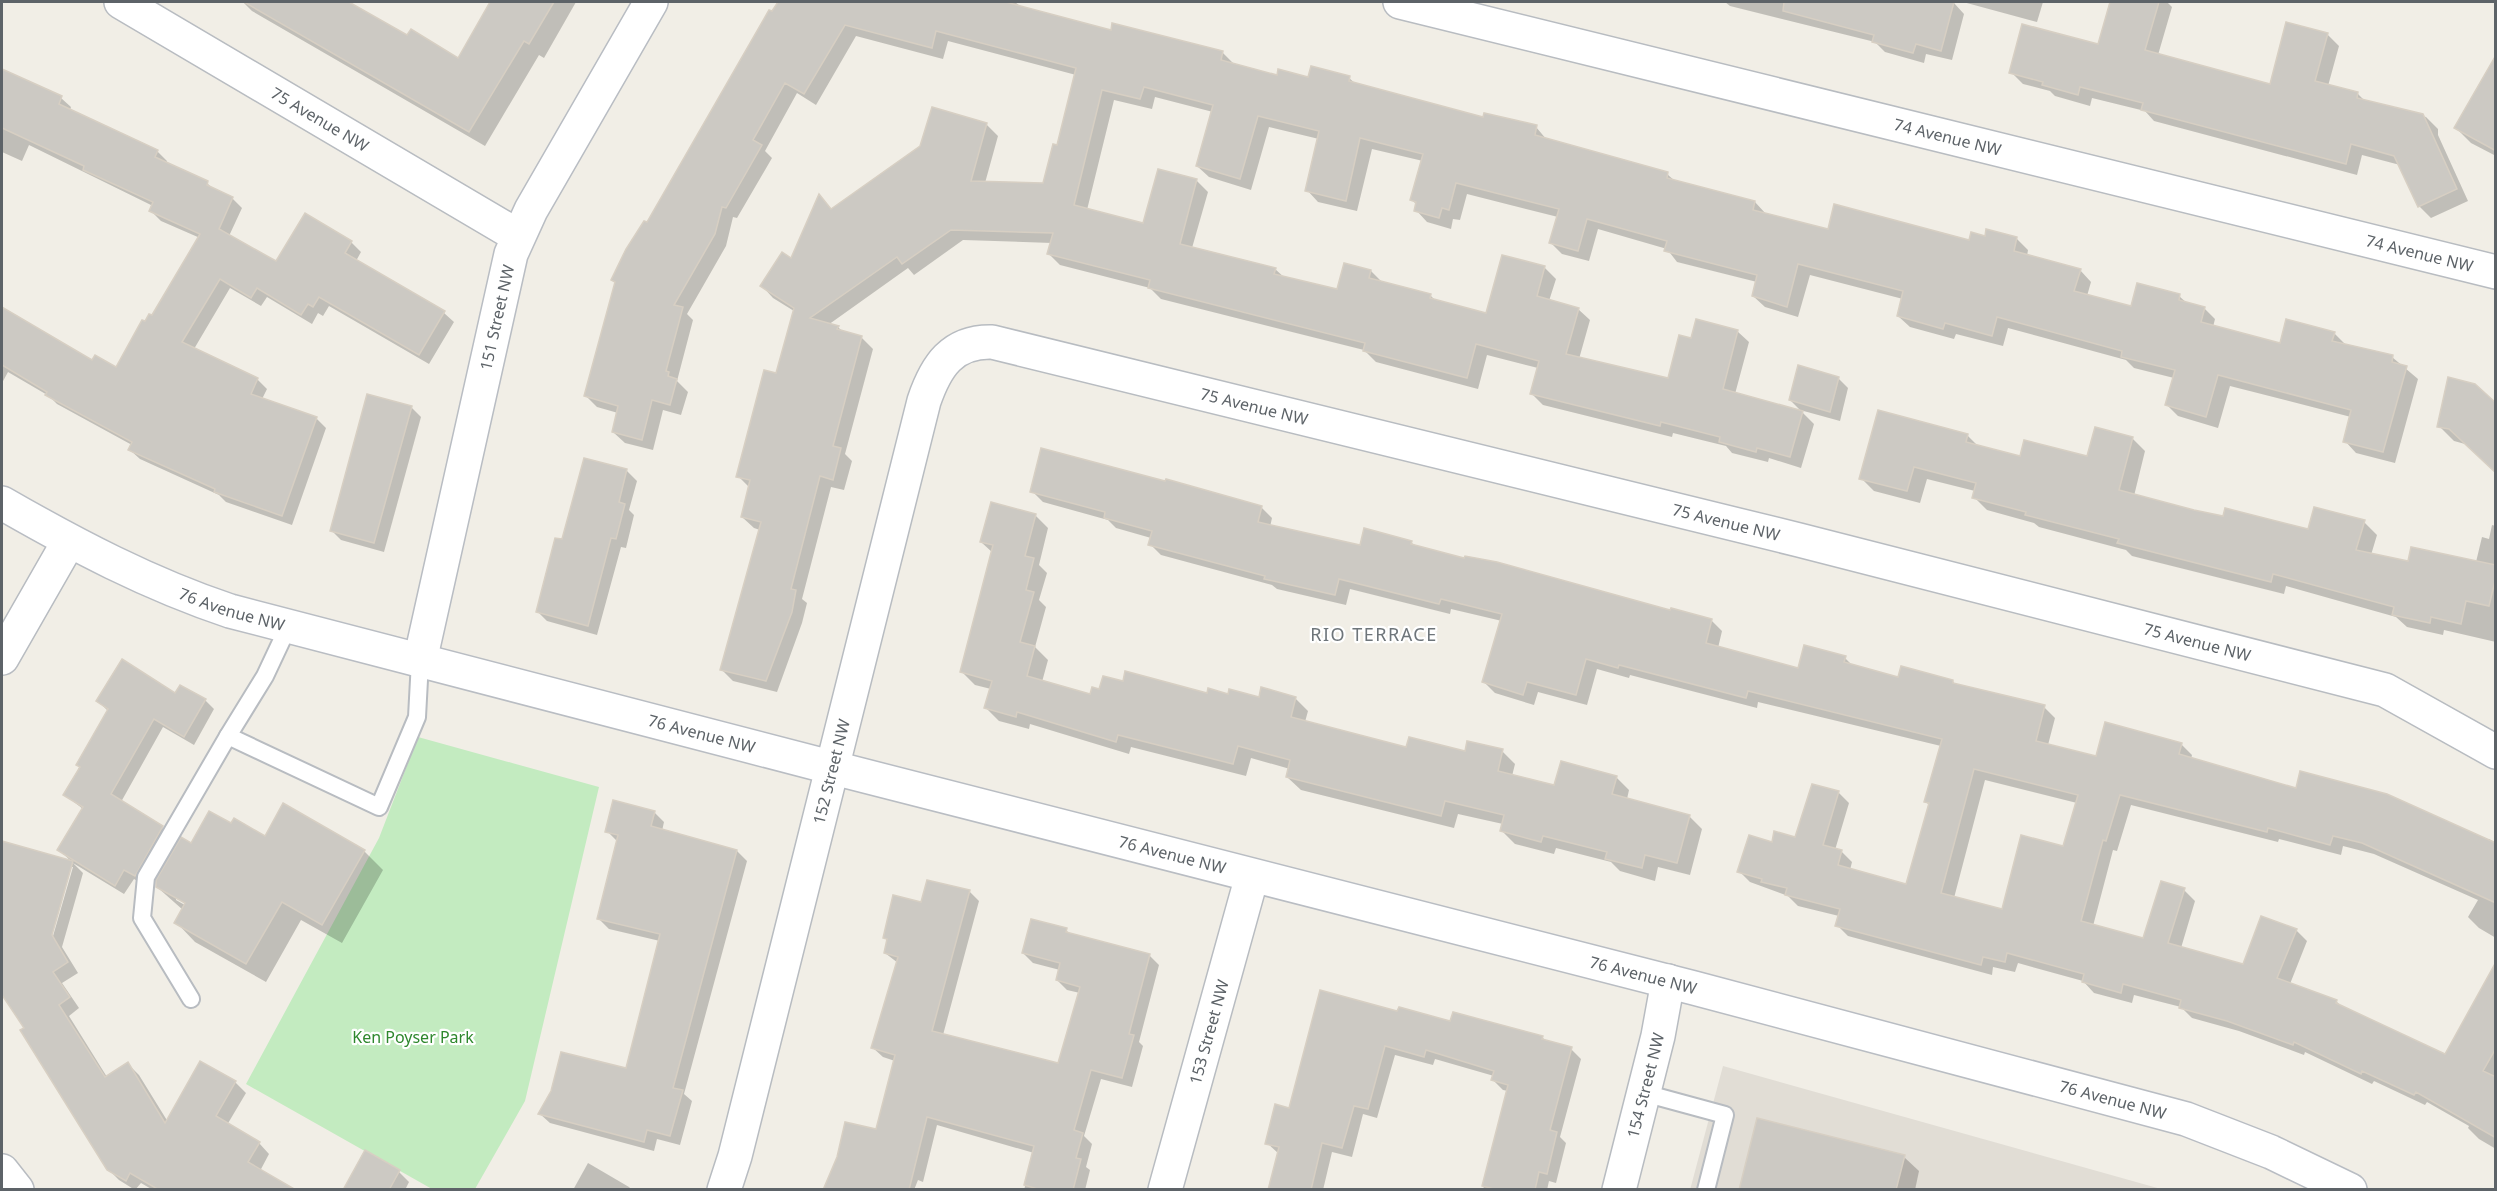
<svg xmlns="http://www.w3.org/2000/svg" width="2497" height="1191" viewBox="0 0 2497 1191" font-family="'Noto Sans',sans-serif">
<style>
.education{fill:#e1ddd5}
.green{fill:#c3ebc0}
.shadow{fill:#0003;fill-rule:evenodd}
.building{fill:#ccc9c3;stroke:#d7cfc3;stroke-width:1.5;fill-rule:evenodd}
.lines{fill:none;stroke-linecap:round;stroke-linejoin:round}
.lane-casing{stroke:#b8bcc1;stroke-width:20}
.street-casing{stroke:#b8bcc1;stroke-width:36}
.secondary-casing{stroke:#b9bdc3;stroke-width:36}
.lane{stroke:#fff;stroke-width:16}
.street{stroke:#fff;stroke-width:33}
.secondary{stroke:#fff;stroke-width:33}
.labels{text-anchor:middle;stroke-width:4.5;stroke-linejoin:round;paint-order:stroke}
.street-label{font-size:16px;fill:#5d6368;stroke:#fff}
.park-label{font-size:16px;fill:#2e872d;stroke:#fff}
.neighbourhood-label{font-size:18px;letter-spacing:1.5px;fill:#6e757a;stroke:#fff}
</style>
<rect width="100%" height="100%" fill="#f1eee6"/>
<!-- education -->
<polygon class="education" points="1723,1066 2161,1189 1690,1190"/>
<!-- green -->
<polygon class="green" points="418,737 599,787 525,1101 475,1189 432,1189 246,1084 379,838"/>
<!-- shadow -->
<g class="shadow">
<polygon points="243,2 346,2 455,66 492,2 576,2 544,58 539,55 485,146 252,11"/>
<polygon points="780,2 1015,2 1021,7 1112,32 1222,52 1234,64 1278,77 1349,78 1356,84 1484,118 1536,127 1547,140 1667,174 1676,182 1755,202 1766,214 1829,231 1970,242 1986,238 1987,231 2017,239 2028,250 2027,256 2080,270 2091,282 2087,296 2132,308 2179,296 2188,304 2204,308 2215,319 2213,327 2281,345 2334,333 2345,344 2392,357 2418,379 2395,463 2356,453 2345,441 2351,417 2230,386 2218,428 2178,416 2167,405 2174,378 2134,368 2126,360 2008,328 2003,346 1956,334 1954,339 1910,327 1898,316 1903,299 1810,275 1798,317 1765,307 1753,296 1757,282 1677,262 1667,249 1598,229 1589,261 1562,254 1551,243 1558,217 1467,194 1460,220 1453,219 1451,229 1427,222 1416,210 1417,205 1412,200 1423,161 1372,149 1357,211 1318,202 1307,190 1319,139 1269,127 1251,190 1209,177 1197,166 1213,112 1155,97 1152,109 1114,100 1087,210 1144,225 1196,180 1208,192 1192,248 1275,269 1285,278 1338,291 1371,271 1382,282 1430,295 1437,302 1487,315 1544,267 1556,279 1549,301 1578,309 1590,320 1579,359 1669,380 1692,340 1737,331 1749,342 1735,394 1803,413 1814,424 1801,468 1769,458 1768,462 1732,453 1726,446 1673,433 1672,437 1543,405 1532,394 1538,368 1487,355 1478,389 1376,362 1364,350 1161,299 1150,288 1060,265 1049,254 1052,243 963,240 914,275 908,268 828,325 838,327 843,332 861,337 873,349 845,454 852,461 844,490 831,487 802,599 807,603 802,623 777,692 733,681 722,670 760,530 754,528 742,517 750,488 738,476 777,374 794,311 773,298 762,286 792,261 819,197 832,210 986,124 998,136 985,183 1044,185 1058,147 1076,75 948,41 943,59 856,36 816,105 797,93 765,151 772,158 737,218 733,217 726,246 687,314 693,320 677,381 688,392 681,415 663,410 653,450 625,443 613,432 618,413 597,407 586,396 616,283 613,280"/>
<polygon points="1725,2 1948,2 1954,3 1964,14 1952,60 1926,54 1924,63 1885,52 1875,42 1730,6"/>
<polygon points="1963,2 2043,2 2037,22"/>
<polygon points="2112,2 2167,2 2172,7 2158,55 2271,86 2327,34 2339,46 2328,86 2358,94 2365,101 2426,117 2438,129 2438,135 2468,201 2431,218 2419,206 2400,165 2362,155 2357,175 2154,121 2145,111 2092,98 2090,106 2055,96 2050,91 2023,84 2011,72 2099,46"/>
<polygon points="2496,58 2496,156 2471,143 2456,128"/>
<polygon points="2,71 61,98 71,107 70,110 157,151 167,161 166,164 207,183 215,191 232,198 242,208 229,236 277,263 351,242 361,252 356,261 444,313 454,322 429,364 329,306 323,316 318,313 312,324 267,297 261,306 230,288 194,349 257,379 267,389 262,399 316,418 326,428 292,525 226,502 219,495 140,459 130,450 132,445 57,404 49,396 8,372 2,383 2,310 93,362 116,369 146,323 152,317 200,238 161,221 151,211 153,206 29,145 22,161 2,152"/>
<polygon points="1838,378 1848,388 1840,421 1800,410 1790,400"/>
<polygon points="2449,379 2465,444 2454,441 2439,426"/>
<polygon points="411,407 421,417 384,552 341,540 332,531"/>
<polygon points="1968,436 1979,447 2021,458 2088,458 2132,438 2145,451 2134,496 2193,512 2309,531 2364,522 2377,535 2371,555 2409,563 2476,562 2482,537 2489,539 2492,525 2496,526 2496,642 2444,630 2443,635 2407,627 2396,617 2286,586 2284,594 2132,556 2126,550 2039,527 2034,523 1987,510 1974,497 1975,491 1927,479 1920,503 1874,491 1861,478"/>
<polygon points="585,460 627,471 637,481 629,510 634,515 626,548 621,547 597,635 547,621 537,611 563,541"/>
<path d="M 1032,491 L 1261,507 L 1272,518 L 1270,527 L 1361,547 L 1411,542 L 1416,547 L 1711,620 L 1722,631 L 1718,648 L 1799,670 L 1845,658 L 1854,667 L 1899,679 L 1953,682 L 1956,685 L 2044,707 L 2055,718 L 2048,745 L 2097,758 L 2181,744 L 2192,755 L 2191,759 L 2488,841 L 2489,839 L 2496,843 L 2496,938 L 2479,928 L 2468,917 L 2478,900 L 2374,854 L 2343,846 L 2341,855 L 2279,839 L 2278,842 L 2131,805 L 2117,851 L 2113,850 L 2093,926 L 2144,939 L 2184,890 L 2195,901 L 2181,948 L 2244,965 L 2296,930 L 2307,941 L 2290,984 L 2336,1001 L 2344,1009 L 2446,1056 L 2496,1004 L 2496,1149 L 2479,1139 L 2468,1128 L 2469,1126 L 2427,1102 L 2425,1105 L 2374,1081 L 2372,1084 L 2305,1052 L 2304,1055 L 2239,1031 L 2192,1018 L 2181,1007 L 2134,995 L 2132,1003 L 2094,993 L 2083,981 L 2018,963 L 2015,972 L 1993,967 L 1992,975 L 1848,936 L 1837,925 L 1839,916 L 1798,906 L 1788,896 L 1750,882 L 1739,871 L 1773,844 L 1796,839 L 1838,792 L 1849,803 L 1835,850 L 1841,851 L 1852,862 L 1850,870 L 1907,886 L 1930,806 L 1926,802 L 1941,746 L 1758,702 L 1757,708 L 1630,675 L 1629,678 L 1597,669 L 1587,705 L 1538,692 L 1534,705 L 1495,693 L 1484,682 L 1502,621 L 1451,609 L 1450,614 L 1350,589 L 1346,605 L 1277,589 L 1272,585 L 1161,555 L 1150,544 L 1151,538 L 1116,528 L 1108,520 L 1043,502 ZM 1985,780 L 2077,803 L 2064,848 L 2003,911 L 1954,898 Z"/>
<polygon points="1035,515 1048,528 1039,565 1047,573 1039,600 1046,607 1035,647 1048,660 1042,682 1091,695 1208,695 1260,699 1295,698 1308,711 1305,722 1407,749 1466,753 1502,751 1515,764 1512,776 1555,787 1616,777 1629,790 1627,799 1689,816 1702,829 1690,875 1658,867 1655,881 1620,871 1611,862 1556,848 1554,854 1515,844 1502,831 1503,824 1458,814 1454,828 1301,790 1287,777 1290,769 1251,758 1246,776 1131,747 1129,754 1030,724 1029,729 999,721 986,708 991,689 975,685 961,671 993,553 981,542"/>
<path d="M 176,696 L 205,700 L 214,709 L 194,745 L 163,727 L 121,802 L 162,828 L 172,837 L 145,885 L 134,879 L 124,894 L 73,863 L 83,873 L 62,947 L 78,973 L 62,983 L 79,1008 L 69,1016 L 107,1077 L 128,1064 L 139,1075 L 168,1122 L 235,1082 L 246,1093 L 227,1125 L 259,1143 L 269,1154 L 260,1171 L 293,1190 L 153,1190 L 141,1183 L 135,1190 L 119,1180 L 108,1169 L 26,1029 L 2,992 L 2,843 L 72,862 L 59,850 L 83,809 L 65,795 L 108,711 L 98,701 ZM 70,867 L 73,867 L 51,943 L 49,942 Z"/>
<polygon points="654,812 664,822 662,831 737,851 747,861 684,1094 692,1101 680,1145 657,1139 654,1151 550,1123 540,1114 627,1070 660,941 609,929 599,919 618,842 607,831"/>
<path d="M 231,826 L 266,838 L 364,851 L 383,870 L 342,943 L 301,920 L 266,982 L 195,942 L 176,922 L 183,910 L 157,887 L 191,845 ZM 176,897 L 192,906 L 190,908 L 176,900 Z"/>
<polygon points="969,891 979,901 943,1035 1059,1065 1080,993 1067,990 1057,980 1060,970 1033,963 1023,953 1066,930 1071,935 1149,955 1159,965 1139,1042 1143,1046 1132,1087 1101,1079 1084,1136 1092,1144 1086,1167 1090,1170 1085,1190 1024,1190 1034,1153 937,1125 923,1182 918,1180 914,1190 825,1190 877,1131 895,1061 883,1057 873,1048 898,963 885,953 888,941 884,937 922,904"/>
<polygon points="1398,1013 1542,1037 1547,1042 1571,1049 1581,1059 1560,1137 1566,1143 1556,1183 1549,1181 1547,1190 1483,1190 1508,1091 1503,1090 1493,1080 1494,1076 1435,1059 1433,1065 1395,1055 1377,1118 1363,1114 1352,1157 1332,1152 1323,1190 1270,1190 1279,1154 1267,1143 1290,1110"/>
<polygon points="1904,1157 1919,1171 1915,1190 1741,1190"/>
<polygon points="588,1163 629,1187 632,1190 573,1190"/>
<polygon points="399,1172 409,1182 405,1190 344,1190"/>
</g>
<!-- building -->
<g class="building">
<polygon points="244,2 349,2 407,35 411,29 458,58 490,2 554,2 529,44 524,41 469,132"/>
<polygon points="778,2 1006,2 1111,30 1112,23 1223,51 1221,60 1277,75 1278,69 1308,77 1311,66 1350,76 1349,81 1483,117 1484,113 1537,125 1535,135 1668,172 1667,178 1755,201 1753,210 1828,229 1834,204 1969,240 1971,232 1985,236 1986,229 2017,237 2014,251 2081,269 2074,291 2131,306 2137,283 2180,294 2179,300 2205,307 2201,322 2280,343 2286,319 2335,332 2332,341 2393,355 2392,362 2407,366 2383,452 2343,442 2351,410 2218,375 2206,417 2165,405 2175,370 2121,357 2122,351 1997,317 1992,336 1945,323 1943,329 1897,316 1903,291 1798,264 1787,307 1752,296 1757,275 1664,251 1667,241 1587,219 1578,251 1549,243 1559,209 1456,183 1449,210 1442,208 1439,218 1414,211 1416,202 1410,200 1423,154 1360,138 1346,201 1305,191 1319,131 1258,116 1240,179 1196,166 1213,105 1144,87 1140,99 1102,90 1074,205 1143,223 1158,169 1197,179 1180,244 1276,268 1274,274 1337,289 1344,263 1371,270 1369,278 1431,294 1430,298 1486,313 1502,255 1545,266 1537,296 1579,308 1566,354 1668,378 1679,335 1691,338 1696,319 1738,330 1723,389 1803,411 1790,457 1757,448 1756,452 1719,442 1720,437 1661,422 1660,426 1530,394 1539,361 1476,344 1467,378 1363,351 1365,343 1148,288 1150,280 1047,254 1053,233 951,230 902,264 897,257 810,318 839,326 837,329 862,336 833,446 841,448 833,480 820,476 791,589 796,590 792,612 766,681 720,670 761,522 741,517 750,480 736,477 764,370 776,373 794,308 760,286 782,252 791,258 819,194 831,209 920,146 932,107 987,123 971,181 1043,183 1053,144 1057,145 1076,68 936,31 932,48 845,25 804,94 785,83 753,140 762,145 726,208 722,207 715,234 674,305 683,307 666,371 669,372 668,376 677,379 670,405 652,400 642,440 612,432 618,406 584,396 615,282 611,280 626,249 644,221 647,222 769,10 772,11"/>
<polygon points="1784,2 1954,2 1941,51 1916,44 1913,53 1872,42 1874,35 1783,11"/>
<polygon points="2110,2 2159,2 2145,50 2270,84 2286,22 2328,33 2315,81 2358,92 2357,98 2423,114 2457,189 2418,207 2394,156 2351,144 2346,164 2141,110 2143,103 2080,87 2078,95 2042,85 2043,82 2009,73 2022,24 2098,44"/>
<polygon points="2496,55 2496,151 2454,128"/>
<polygon points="2,69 62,96 59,104 158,150 155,157 208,181 207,185 233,197 219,229 276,261 305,213 352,241 345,253 445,311 419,355 319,297 313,307 308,304 301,315 257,288 251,298 220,279 182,342 258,378 251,394 317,417 282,516 214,492 215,489 128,450 132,442 45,395 47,392 2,365 2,307 92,360 95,355 116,367 142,320 145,321 149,314 152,315 200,234 149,211 153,202 83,170 84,166 2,128"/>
<polygon points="1798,365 1839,377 1830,412 1789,400"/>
<polygon points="2448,377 2475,384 2496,403 2496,473 2449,429 2437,427"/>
<polygon points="367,394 412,406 374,543 330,531"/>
<polygon points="1878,410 1968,434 1966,442 2020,456 2024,440 2087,456 2095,427 2133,437 2119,490 2194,510 2223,516 2225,508 2308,529 2314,507 2365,520 2356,550 2408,561 2411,547 2496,565 2496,577 2489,606 2466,601 2461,624 2431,617 2430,623 2392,615 2394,607 2273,574 2271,582 2117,543 2119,539 2025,515 2026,512 1972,498 1976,483 1914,467 1907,491 1859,479"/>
<path d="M 1041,448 L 1165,481 L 1166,479 L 1262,506 L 1258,522 L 1360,545 L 1364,528 L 1412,541 L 1411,544 L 1464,558 L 1465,556 L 1497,562 L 1670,610 L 1671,608 L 1712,619 L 1706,643 L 1798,668 L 1804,645 L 1846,656 L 1844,662 L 1898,677 L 1901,666 L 1953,680 L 1953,683 L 2045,705 L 2036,741 L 2096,756 L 2105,722 L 2182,743 L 2179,754 L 2296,788 L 2300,771 L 2387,794 L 2496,843 L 2496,903 L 2362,843 L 2333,836 L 2330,845 L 2268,828 L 2267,832 L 2120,795 L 2106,841 L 2103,840 L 2081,921 L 2143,938 L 2161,881 L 2185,888 L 2168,943 L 2243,964 L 2261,916 L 2297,929 L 2277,978 L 2337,1000 L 2336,1003 L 2445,1054 L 2496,962 L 2496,1048 L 2483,1071 L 2496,1077 L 2496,1138 L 2416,1092 L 2414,1095 L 2362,1071 L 2361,1074 L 2294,1042 L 2293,1045 L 2227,1021 L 2179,1008 L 2181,1000 L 2123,984 L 2121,993 L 2082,982 L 2084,974 L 2007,953 L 2005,962 L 1983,957 L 1981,965 L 1835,926 L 1840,909 L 1785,895 L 1787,888 L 1761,882 L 1762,879 L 1737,872 L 1749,835 L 1772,842 L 1774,831 L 1795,837 L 1812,784 L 1839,791 L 1823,845 L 1842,850 L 1838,865 L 1906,884 L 1929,803 L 1924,802 L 1942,739 L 1748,691 L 1746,698 L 1619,665 L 1618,668 L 1586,659 L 1576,695 L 1527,682 L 1523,695 L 1482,682 L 1502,614 L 1441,599 L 1439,604 L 1339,579 L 1335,595 L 1264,579 L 1265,576 L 1148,545 L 1152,531 L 1104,518 L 1105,512 L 1030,492 ZM 1974,769 L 2078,795 L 2063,846 L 2021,835 L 2002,909 L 1941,893 Z"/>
<polygon points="584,458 627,469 619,502 625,504 616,539 611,538 588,626 536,612 555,538 562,539"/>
<polygon points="991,502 1036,514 1025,556 1034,558 1026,590 1034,592 1020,642 1035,646 1027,676 1090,694 1092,687 1099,689 1103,676 1123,681 1125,671 1207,693 1208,688 1228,694 1229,689 1259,697 1261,687 1296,697 1291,717 1406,747 1409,737 1465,751 1467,741 1503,749 1498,771 1554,785 1561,761 1617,776 1612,794 1690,815 1677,863 1645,855 1642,868 1605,859 1607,852 1543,836 1541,842 1500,831 1504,815 1445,801 1441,816 1286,777 1290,760 1238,746 1233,764 1118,735 1116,742 1017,712 1016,717 984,708 992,681 960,672 993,545 980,542"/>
<polygon points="122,659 175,693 180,685 206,699 184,737 154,719 111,794 163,826 135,876 124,870 115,886 57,850 83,807 63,795 80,767 76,765 108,709 96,701"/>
<polygon points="613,800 655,811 651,826 737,850 673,1088 683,1090 670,1136 647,1130 644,1142 538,1114 551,1091 561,1052 626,1068 660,934 597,919 618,835 605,832"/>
<polygon points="283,803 365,850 322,925 282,902 246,964 174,923 185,903 156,887 156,880 181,837 191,843 209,811 231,823 234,818 265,836"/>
<polygon points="2,841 73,861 52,935 68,962 53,972 70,997 59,1005 105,1077 128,1062 165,1123 200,1061 236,1081 216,1116 260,1142 248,1162 296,1190 159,1190 130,1173 126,1181 107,1170 20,1030 24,1028 2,995"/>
<polygon points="927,880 970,890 932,1031 1058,1063 1080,987 1056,980 1060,963 1022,953 1031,919 1067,928 1066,932 1150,954 1129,1034 1134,1035 1122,1078 1091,1070 1074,1130 1083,1133 1076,1158 1081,1159 1073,1190 1041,1190 1024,1185 1034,1146 927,1117 909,1190 823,1190 837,1157 845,1122 876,1129 895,1055 871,1048 898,957 884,953 887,939 883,938 893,895 921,902"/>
<polygon points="1320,990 1397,1011 1399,1007 1450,1021 1453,1012 1543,1036 1542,1039 1572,1047 1550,1130 1557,1132 1547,1174 1539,1172 1535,1190 1498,1190 1482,1186 1508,1085 1491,1080 1494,1071 1426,1050 1424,1057 1385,1046 1368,1109 1354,1106 1342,1148 1322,1143 1311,1190 1268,1190 1279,1147 1265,1144 1275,1104 1289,1108"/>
<polygon points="1757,1118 1905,1155 1896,1190 1739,1190"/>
<polygon points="365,1150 400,1170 389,1190 343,1190"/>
</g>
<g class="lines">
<!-- lane casing -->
<g class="lane-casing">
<g id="lane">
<polyline points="288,627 265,676 228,736 379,807 417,717 420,661"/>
<polyline points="191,999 142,918 146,877 228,736"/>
<polyline points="1644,1093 1725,1115 1706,1190"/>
</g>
</g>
<!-- street casing -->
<g class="street-casing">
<g id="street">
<path id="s1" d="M 121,2 L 518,236"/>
<path id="s2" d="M 1400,2 L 2496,272"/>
<polyline points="2,658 69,541"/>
<polyline points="2,1171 17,1190"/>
<path id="s3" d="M 724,1190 L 735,1156 L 924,401 C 936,366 952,341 992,342 L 1799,540 L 2385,690 L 2496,752"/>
<path id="s4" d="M 1165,1190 L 1252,876"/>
<path id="s5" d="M 1619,1190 L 1658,1036 L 1668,981"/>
</g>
</g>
<!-- secondary casing -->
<g class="secondary-casing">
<g id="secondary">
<path id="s6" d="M 2,503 C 75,545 149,584 230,611 L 830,767 L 1694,988 L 2186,1119 L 2271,1152 L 2350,1190"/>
<path id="s7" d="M 420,661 L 511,254 L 531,210 L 651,2"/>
</g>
</g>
<!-- lane -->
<use href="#lane" class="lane"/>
<!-- street -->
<use href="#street" class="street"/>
<!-- secondary -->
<use href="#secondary" class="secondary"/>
</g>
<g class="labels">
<!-- street labels -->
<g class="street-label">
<text dy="6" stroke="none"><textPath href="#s1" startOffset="231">75 Avenue NW</textPath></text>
<text dy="6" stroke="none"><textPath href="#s2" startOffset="564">74 Avenue NW</textPath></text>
<text dy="6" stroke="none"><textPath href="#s2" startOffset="1050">74 Avenue NW</textPath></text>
<text dy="6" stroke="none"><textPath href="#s7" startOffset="352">151 Street NW</textPath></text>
<text dy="6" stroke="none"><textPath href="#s3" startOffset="1182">75 Avenue NW</textPath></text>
<text dy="6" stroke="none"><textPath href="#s3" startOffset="1668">75 Avenue NW</textPath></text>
<text dy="6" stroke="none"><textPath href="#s6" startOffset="254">76 Avenue NW</textPath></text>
<text dy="6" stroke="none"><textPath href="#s3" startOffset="2154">75 Avenue NW</textPath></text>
<text dy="6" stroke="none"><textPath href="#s6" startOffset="740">76 Avenue NW</textPath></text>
<text dy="6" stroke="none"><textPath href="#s3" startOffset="432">152 Street NW</textPath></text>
<text dy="6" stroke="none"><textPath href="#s6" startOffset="1226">76 Avenue NW</textPath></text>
<text dy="6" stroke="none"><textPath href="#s6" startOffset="1712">76 Avenue NW</textPath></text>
<text dy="6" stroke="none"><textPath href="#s4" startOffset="164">153 Street NW</textPath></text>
<text dy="6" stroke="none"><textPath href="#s5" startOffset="108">154 Street NW</textPath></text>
<text dy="6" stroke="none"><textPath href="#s6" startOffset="2198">76 Avenue NW</textPath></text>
</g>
<!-- park labels -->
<g class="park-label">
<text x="413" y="1043">Ken Poyser Park</text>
</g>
<!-- neighbourhood labels -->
<g class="neighbourhood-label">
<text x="1374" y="641">RIO TERRACE</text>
</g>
</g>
<!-- border -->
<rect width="2497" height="1191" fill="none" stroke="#5d6368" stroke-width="6"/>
</svg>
